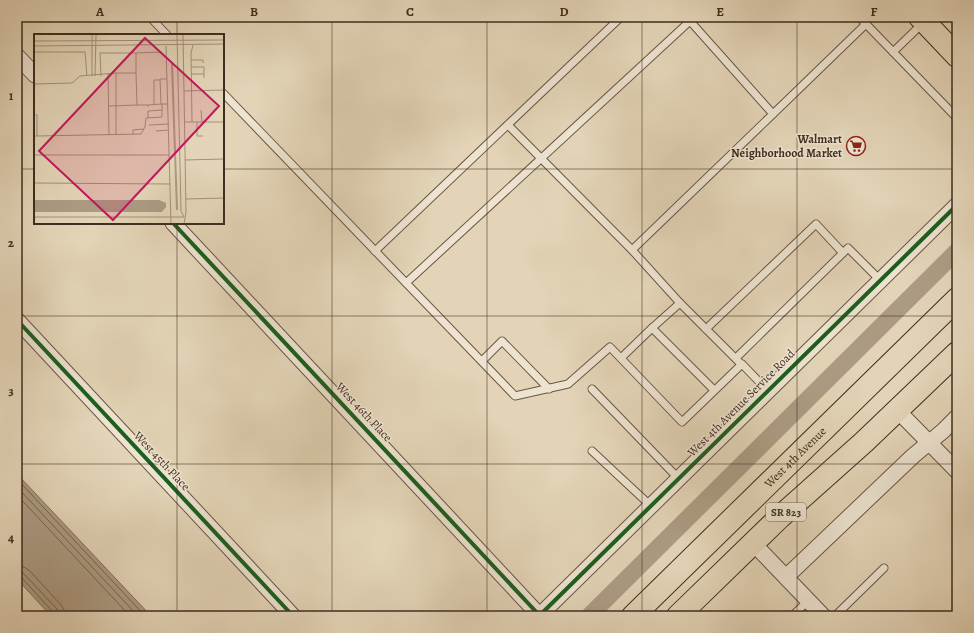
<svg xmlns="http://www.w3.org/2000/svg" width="974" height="633" viewBox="0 0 974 633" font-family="Alegreya,serif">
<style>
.water{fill:#ac9b83;stroke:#816f5b}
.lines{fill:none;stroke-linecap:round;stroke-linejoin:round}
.shore{stroke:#766450;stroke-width:1}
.canal{stroke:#ac9b83;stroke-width:17}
.service-casing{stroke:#695744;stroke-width:9}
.minor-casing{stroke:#695744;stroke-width:17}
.primary-casing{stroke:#402d1e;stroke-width:24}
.service{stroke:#ede3d0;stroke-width:7}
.minor{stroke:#ede3d0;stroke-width:15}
.primary{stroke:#e3d4b7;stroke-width:22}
.cycleway-casing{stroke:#ede3d0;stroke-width:6}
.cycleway{stroke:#1b5e20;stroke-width:4}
.grid{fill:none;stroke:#402d1e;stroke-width:1;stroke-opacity:0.55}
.labels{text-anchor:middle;stroke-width:3;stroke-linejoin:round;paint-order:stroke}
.shield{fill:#ede3d0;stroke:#746453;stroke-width:1}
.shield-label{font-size:11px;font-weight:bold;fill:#402d1e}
.poi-label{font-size:12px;font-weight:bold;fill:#402d1e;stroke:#ede3d0;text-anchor:end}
.street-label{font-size:12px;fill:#402d1e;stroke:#ede3d0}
.inset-river{fill:none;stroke:#ac9b83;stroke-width:2}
.inset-road{fill:none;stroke:#a2917a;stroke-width:1}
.view{fill:#c2185b;fill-opacity:0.15;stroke:#c2185b;stroke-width:2}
.inset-edge{fill:none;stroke:#402d1e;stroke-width:2}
.neatline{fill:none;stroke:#402d1e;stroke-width:1.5}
.grid-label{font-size:13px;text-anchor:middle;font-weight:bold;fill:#402d1e}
</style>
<rect width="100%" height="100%" fill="#e3d4b7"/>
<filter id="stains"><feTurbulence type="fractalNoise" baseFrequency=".005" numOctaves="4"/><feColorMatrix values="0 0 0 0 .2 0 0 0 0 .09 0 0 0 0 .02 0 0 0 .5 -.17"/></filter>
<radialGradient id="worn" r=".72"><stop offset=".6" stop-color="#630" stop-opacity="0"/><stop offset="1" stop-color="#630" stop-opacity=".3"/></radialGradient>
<!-- water -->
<polygon class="water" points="17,474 151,616 51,616 17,579"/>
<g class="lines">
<!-- shore -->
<g class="shore">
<polyline points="17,479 145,616"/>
<polyline points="17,487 138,616"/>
<polyline points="17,495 130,616"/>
<polyline points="17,566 24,567 30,571 61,605 64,610 65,616"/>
<polyline points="17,572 22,572 25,575 57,609 59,616"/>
<polyline points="17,577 22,578 53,612 54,616"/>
</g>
<!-- canal -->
<polyline class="canal" points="589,616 957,251"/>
<!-- service casing -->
<g class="service-casing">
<g id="service">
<polyline points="150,17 167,35"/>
<polyline points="859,17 866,24"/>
<polyline points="893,52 923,23"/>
<polyline points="223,93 515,396 568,384 610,347 682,422 742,364 768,391"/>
<polyline points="773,114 866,24 957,118"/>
<polyline points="508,125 632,250"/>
<polyline points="375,251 621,17"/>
<polyline points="406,283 690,21 686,17"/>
<polyline points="680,303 632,250 773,114 690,21"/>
<polyline points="652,328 680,303 739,362"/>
<polyline points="706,329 816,224 843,253"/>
<polyline points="621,358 652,328 714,390"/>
<polyline points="736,358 848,248 880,280"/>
<polyline points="482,361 502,341 549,389"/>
<polyline points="592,389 679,479"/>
<polyline points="592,451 651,506"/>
<polyline points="792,616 808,601"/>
<polyline points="835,616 884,568"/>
</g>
</g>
<!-- minor casing -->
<g class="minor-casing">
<g id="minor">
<polyline points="17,56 35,75"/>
<polyline points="173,223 540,616"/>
<polyline points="17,320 293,616"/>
<polyline points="898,411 957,471"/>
<polyline points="753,543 823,616"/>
<polyline points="786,577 913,456 943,431 957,417"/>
<polyline points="539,616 957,205"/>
</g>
</g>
<!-- primary casing -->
<g class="primary-casing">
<g id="primary">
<polyline points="920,17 957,56"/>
<path id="s1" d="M 633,616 L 957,299"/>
<polyline points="678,616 780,517 864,442 957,353"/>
</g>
</g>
<!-- service -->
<use href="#service" class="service"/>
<!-- minor -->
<use href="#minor" class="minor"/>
<!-- primary -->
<use href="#primary" class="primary"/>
<!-- cycleway casing -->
<g class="cycleway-casing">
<g id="cycleway">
<polyline points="173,223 540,616"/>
<polyline points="17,320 293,616"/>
<polyline points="539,616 957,205"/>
</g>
</g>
<!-- cycleway -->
<use href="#cycleway" class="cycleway"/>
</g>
<!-- grid -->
<path class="grid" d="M 177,17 L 177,35M 332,17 L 332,616M 487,17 L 487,616M 642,17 L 642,616M 797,17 L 797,616M 17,169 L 35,169M 223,169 L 957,169M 177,223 L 177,616M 17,316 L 957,316M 17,464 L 957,464"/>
<!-- icons -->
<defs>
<g id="supermarket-ring" transform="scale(1)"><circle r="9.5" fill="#ede3d0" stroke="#8f2418" stroke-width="1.5"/><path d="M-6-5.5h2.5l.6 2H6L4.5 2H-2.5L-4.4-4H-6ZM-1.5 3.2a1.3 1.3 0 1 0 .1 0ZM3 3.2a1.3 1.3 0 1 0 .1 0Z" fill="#8f2418"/></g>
</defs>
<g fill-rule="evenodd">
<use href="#supermarket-ring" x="856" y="146"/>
</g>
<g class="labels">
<!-- shield labels -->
<rect class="shield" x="766" y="503" width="40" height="18" rx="3"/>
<g class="shield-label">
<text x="786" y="516">SR 823</text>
</g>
<!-- poi labels -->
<g class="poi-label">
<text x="842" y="143">Walmart<tspan x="842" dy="14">Neighborhood Market</tspan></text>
</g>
<!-- street labels -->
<g class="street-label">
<text transform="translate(741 403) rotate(-45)" y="4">West 4th Avenue Service Road</text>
<text transform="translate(364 412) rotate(47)" y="4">West 46th Place</text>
<text dy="4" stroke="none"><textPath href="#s1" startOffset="227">West 4th Avenue</textPath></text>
<text transform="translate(162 461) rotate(47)" y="4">West 45th Place</text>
</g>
</g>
<!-- overview -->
<g transform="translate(34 34)">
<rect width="190" height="190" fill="#e3d4b7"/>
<path d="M 0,166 L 125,166 L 132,169 L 132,173 L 128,178 L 0,178 Z" fill="#ac9b83"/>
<path class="inset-river" d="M 138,30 L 143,176"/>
<path class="inset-road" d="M 143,0 L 147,177 L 150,183M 149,0 L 152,178 L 150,190M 0,7 L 190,6M 0,12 L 190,10M 132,12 L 137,190M 0,18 L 51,18 L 53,42M 157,26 L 169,26 L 169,29M 157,33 L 170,33 L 170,40M 74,39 L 75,101M 82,39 L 102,39 L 103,71 L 114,71M 102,39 L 102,19 L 128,18M 157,40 L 170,40 L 170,44M 58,42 L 58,0M 61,42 L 62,0M 67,42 L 66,19 L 102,19M 0,50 L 38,49 L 46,42 L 82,39 L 82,101M 150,57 L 190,56M 127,70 L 126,45 L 133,45M 120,71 L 120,46 L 126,46M 75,72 L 103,71M 114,73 L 114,71 L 128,70M 167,76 L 168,88M 0,81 L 3,81 L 3,102 L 0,102M 114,84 L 114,77 L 128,76M 150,88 L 190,88M 158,88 L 157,19 L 159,11M 163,88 L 163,102 L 169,102M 115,91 L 135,90M 122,97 L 135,96M 99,100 L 99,96 L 110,95M 3,102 L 107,100 L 111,93 L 112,84 L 128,83 L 128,70 L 134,70M 0,121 L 135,121M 151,126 L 190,125M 0,149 L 136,150M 152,165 L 190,164M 0,183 L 150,183"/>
<path class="view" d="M 111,4 L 185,72 L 79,186 L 5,117 Z"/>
<rect width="190" height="190" class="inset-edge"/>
</g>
<!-- margin -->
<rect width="974" height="633" fill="none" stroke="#e3d4b7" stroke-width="44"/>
<rect x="22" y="22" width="930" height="589" class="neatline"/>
<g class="grid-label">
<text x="100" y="16">A</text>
<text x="254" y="16">B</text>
<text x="410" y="16">C</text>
<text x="564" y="16">D</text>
<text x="720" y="16">E</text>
<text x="874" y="16">F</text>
<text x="11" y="100">1</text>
<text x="11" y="247">2</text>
<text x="11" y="395">3</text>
<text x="11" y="542">4</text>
</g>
<rect width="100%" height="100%" filter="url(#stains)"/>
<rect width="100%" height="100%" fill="url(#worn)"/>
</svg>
